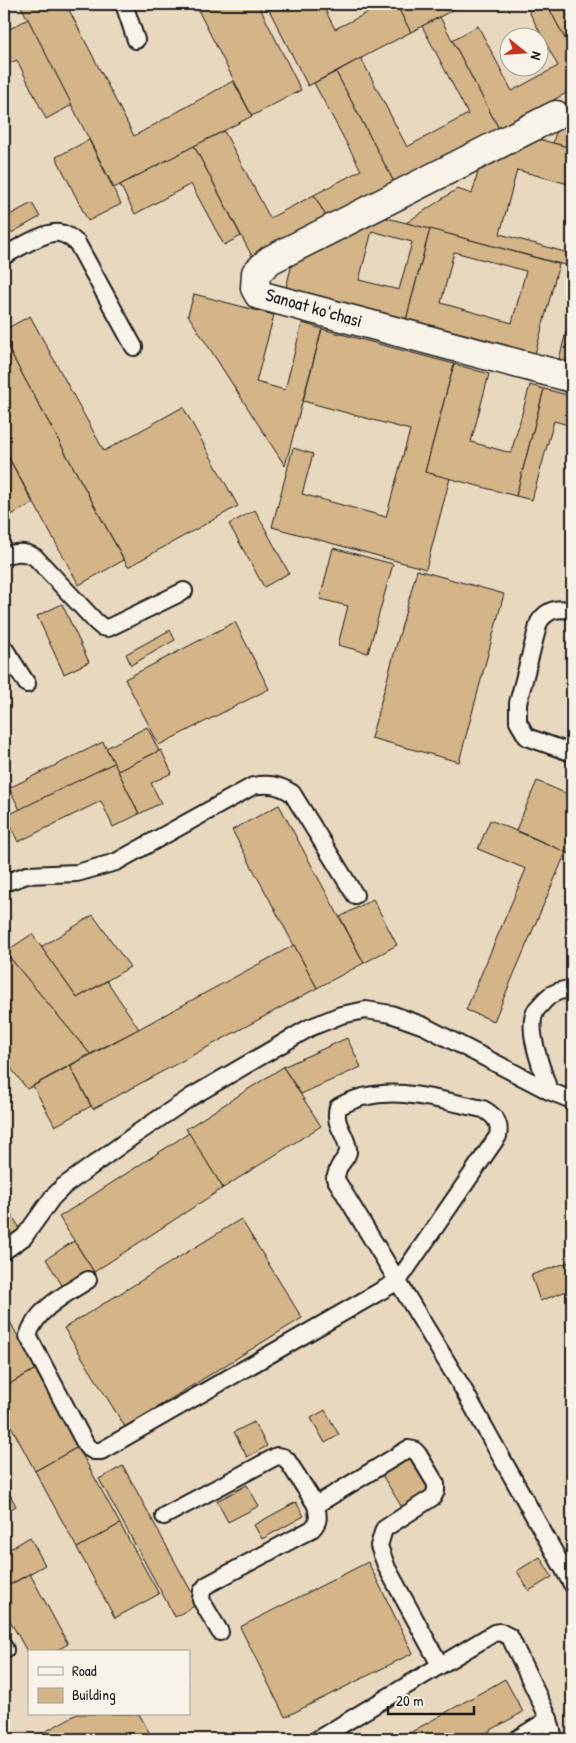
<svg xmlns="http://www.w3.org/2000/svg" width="576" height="1743" viewBox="0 0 576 1743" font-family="'Patrick Hand',sans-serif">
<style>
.built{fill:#e8d8be;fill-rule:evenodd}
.building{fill:#d4b588;stroke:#1c1c1c;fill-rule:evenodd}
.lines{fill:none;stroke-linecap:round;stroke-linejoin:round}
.lane-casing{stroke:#1c1c1c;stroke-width:20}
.street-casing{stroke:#1c1c1c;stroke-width:31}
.lane{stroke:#f7f3e8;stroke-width:16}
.street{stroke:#f7f3e8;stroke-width:28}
.labels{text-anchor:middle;stroke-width:4;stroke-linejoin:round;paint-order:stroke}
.street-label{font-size:18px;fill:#1c1c1c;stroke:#f7f3e8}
</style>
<rect width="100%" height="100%" fill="#f0e7d5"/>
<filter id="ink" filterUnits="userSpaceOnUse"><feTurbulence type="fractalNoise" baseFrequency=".02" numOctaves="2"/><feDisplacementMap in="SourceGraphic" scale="10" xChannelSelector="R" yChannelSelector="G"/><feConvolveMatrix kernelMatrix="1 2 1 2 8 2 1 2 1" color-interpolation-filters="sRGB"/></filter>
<g filter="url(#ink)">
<!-- built -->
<path class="built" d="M 4,4 L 572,4 L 572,1739 L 4,1739 ZM 508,38 L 538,38 L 538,68 L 508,68 ZM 29,1652 L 189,1652 L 189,1714 L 29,1714 Z"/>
<!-- building -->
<g class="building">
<polygon points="20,4 66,4 134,136 233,81 252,116 114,188"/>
<polygon points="195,4 258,4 301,90 252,116"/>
<polygon points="266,4 322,4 335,29 385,4 396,4 411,32 308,86"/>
<polygon points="396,4 464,4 411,32"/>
<polygon points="525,4 547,4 572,52 572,90 499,129 452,40 478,26 512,91 558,66"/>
<polygon points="547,4 572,4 572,52"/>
<polygon points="440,17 499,129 395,184 336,72 361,58 407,147 468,114 422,26"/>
<polygon points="28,19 72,105 46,119 17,60 4,66 4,32"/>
<polygon points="336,72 395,184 328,220 314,195 361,170 314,83"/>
<polygon points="562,108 572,111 572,148 553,143"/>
<polygon points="224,131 270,218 314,195 328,220 254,260 194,146"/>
<polygon points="530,137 572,148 572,185 517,170 500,234 572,254 572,267 406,223 457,189 472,194 480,165"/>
<polygon points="89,140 121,204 88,221 56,157"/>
<polygon points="194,146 241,236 224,245 191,184 135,214 120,185"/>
<polygon points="32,203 40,217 4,237 4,218"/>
<path d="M 383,217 L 430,229 L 405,324 L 285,291 L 293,260 ZM 372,231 L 412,242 L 399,290 L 359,280 Z"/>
<path d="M 430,229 L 559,264 L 534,358 L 405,324 ZM 454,252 L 526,271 L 512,323 L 441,303 Z"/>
<polygon points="194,294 274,315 256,382 285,390 302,323 322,329 285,466 188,315"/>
<polygon points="572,309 572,375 556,371"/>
<polygon points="30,316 104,451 183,407 238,506 128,567 4,341 4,330"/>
<polygon points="322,329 454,364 425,472 450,478 426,569 272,527 293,448 313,454 302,494 386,517 410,430 303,401"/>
<polygon points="4,341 124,560 79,585 4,449"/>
<polygon points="454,364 489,374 471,442 511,453 530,385 544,389 516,496 425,472"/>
<polygon points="544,389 572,396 572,426 554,421 532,500 516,496"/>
<polygon points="4,449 33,503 4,519"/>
<polygon points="255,510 289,573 264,587 229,524"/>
<polygon points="333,548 393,564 368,653 338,645 348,606 320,599"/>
<polygon points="417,570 504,594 459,762 371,738"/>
<polygon points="62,604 89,662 64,674 37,616"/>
<polygon points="235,622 269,689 159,745 125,679"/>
<polygon points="170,630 175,640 131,665 126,654"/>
<polygon points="147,727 159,751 118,771 106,748"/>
<polygon points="103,742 114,763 20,810 9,788"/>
<polygon points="161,750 172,773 151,783 161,803 139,814 118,771"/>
<polygon points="114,763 139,814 113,827 101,801 18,842 6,816"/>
<polygon points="537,781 572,796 572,855 516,830"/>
<polygon points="279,805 364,963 317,988 232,830"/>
<polygon points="490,820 566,852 494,1021 466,1010 526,869 478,849"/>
<polygon points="373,899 397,945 364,963 340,917"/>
<polygon points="93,915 130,967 77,998 41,947"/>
<polygon points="32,934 77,998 107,981 139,1029 90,1054 5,952"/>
<polygon points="294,945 317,988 93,1109 70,1066"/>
<polygon points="5,952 90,1054 27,1089 4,1059"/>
<polygon points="347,1038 361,1067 301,1094 283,1067"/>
<polygon points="70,1066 91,1106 55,1126 33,1086"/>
<polygon points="283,1067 321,1126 223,1188 186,1129"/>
<polygon points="189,1133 223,1188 94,1272 59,1217"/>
<polygon points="5,1204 24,1235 4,1247 4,1205"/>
<polygon points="241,1219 302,1318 125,1427 64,1328"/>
<polygon points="74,1241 94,1272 65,1290 46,1259"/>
<polygon points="572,1261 572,1289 540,1301 531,1275"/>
<polygon points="4,1311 36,1369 4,1387"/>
<polygon points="36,1369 78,1447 35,1471 4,1413 4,1387"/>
<polygon points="325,1410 339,1435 325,1443 311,1418"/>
<polygon points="254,1422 267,1446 247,1457 234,1432"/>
<polygon points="78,1447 120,1524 77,1548 35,1471"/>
<polygon points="413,1457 433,1491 403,1509 382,1475"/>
<polygon points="123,1466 198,1604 175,1617 99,1479"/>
<polygon points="247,1485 259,1506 228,1522 217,1501"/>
<polygon points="6,1487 16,1506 4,1513 4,1489"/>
<polygon points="296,1502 304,1516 262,1539 254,1525"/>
<polygon points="120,1524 159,1594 115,1618 77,1548"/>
<polygon points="30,1537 45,1565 4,1588 4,1538 10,1549"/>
<polygon points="540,1557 552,1577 529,1591 517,1571"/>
<polygon points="368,1562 413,1653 285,1717 240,1627"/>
<polygon points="30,1574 68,1644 54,1652 29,1652 29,1655 4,1610 4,1588"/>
<polygon points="505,1679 523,1712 475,1739 399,1739"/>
<polygon points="77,1714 139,1714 153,1739 32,1739"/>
</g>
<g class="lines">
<!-- lane casing -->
<g class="lane-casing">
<g id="lane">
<polyline points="124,4 136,40"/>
<path d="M 4,256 C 17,249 45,231 59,233 C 67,234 71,238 77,243 L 134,347"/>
<path d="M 4,556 C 15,552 24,551 35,557 L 96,622 L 102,627 L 108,628 L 184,591"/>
<path d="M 572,611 C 558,607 547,610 539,622 L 518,703 L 518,722 L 527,737 L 572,753"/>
<polyline points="4,648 27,684"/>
<path d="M 4,883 L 27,875 L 77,873 L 116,862 L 253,786 C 269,783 279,785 292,793 L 355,895"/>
<path d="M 549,1091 C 543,1070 525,1030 536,1010 C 538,1007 542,1004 544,1001 C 552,992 561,990 572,989"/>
<polyline points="4,1251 24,1237 52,1198 64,1186 136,1134 191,1097 309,1028 341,1015 366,1010 391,1014 424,1026 549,1091 572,1100"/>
<path d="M 88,1280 C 66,1294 36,1309 28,1336 L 87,1447 L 94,1451 L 101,1451 L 398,1281 L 498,1136 C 501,1122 494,1115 483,1109 C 434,1099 385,1081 338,1107 C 333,1125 346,1133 348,1149 C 349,1156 342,1161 339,1167 C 337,1170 337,1175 335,1178 L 462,1387 L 572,1584"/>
<polyline points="164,1516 277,1456 283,1457 287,1460 316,1505"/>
<path d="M 220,1632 L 201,1600 L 202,1591 L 207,1585 L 312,1529 C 320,1521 318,1516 316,1505 L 408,1449 L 414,1450 L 418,1454 L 436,1484 L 436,1491 L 433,1497 L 384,1529 L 379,1546 L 387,1568 L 440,1665"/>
<polyline points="4,1647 5,1650"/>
<polyline points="318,1739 494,1633 500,1632 510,1637 549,1719 554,1739"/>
<polyline points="517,1739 549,1719"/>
</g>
</g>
<!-- street casing -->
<g class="street-casing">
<polyline id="street" points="556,115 270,260 256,273 255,288 259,295 572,378"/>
</g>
<!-- lane -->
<use href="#lane" class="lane"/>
<!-- street -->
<use href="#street" class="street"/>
</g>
</g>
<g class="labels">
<!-- street labels -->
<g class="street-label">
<text transform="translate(314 308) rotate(16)" y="6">Sanoat koʻchasi</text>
</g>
</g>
<!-- margin -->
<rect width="576" height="1743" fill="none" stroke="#f7f3e8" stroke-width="20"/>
<rect x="10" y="10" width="556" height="1723" fill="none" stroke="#1c1c1c" stroke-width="2" filter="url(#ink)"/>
<!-- legend -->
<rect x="28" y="1650" width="162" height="65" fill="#f7f3e8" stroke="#9f9d96"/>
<rect x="38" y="1667" width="25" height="8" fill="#f7f3e8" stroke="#9f9d96"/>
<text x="72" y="1676" font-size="15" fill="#1c1c1c">Road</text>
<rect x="38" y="1688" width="25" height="15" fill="#d4b588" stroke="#9f9d96"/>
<text x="72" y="1700" font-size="15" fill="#1c1c1c">Building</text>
<!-- north arrow -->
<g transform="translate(524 52) rotate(107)"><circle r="24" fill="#f7f3e8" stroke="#9f9d96"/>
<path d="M0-4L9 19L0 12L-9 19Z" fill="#c8321e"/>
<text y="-8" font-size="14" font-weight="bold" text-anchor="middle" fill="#1c1c1c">N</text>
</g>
<!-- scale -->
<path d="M388 1706v8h86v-8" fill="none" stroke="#1c1c1c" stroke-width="2.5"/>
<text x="396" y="1706" font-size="15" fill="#1c1c1c" stroke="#f7f3e8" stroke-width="4" paint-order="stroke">20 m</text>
</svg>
